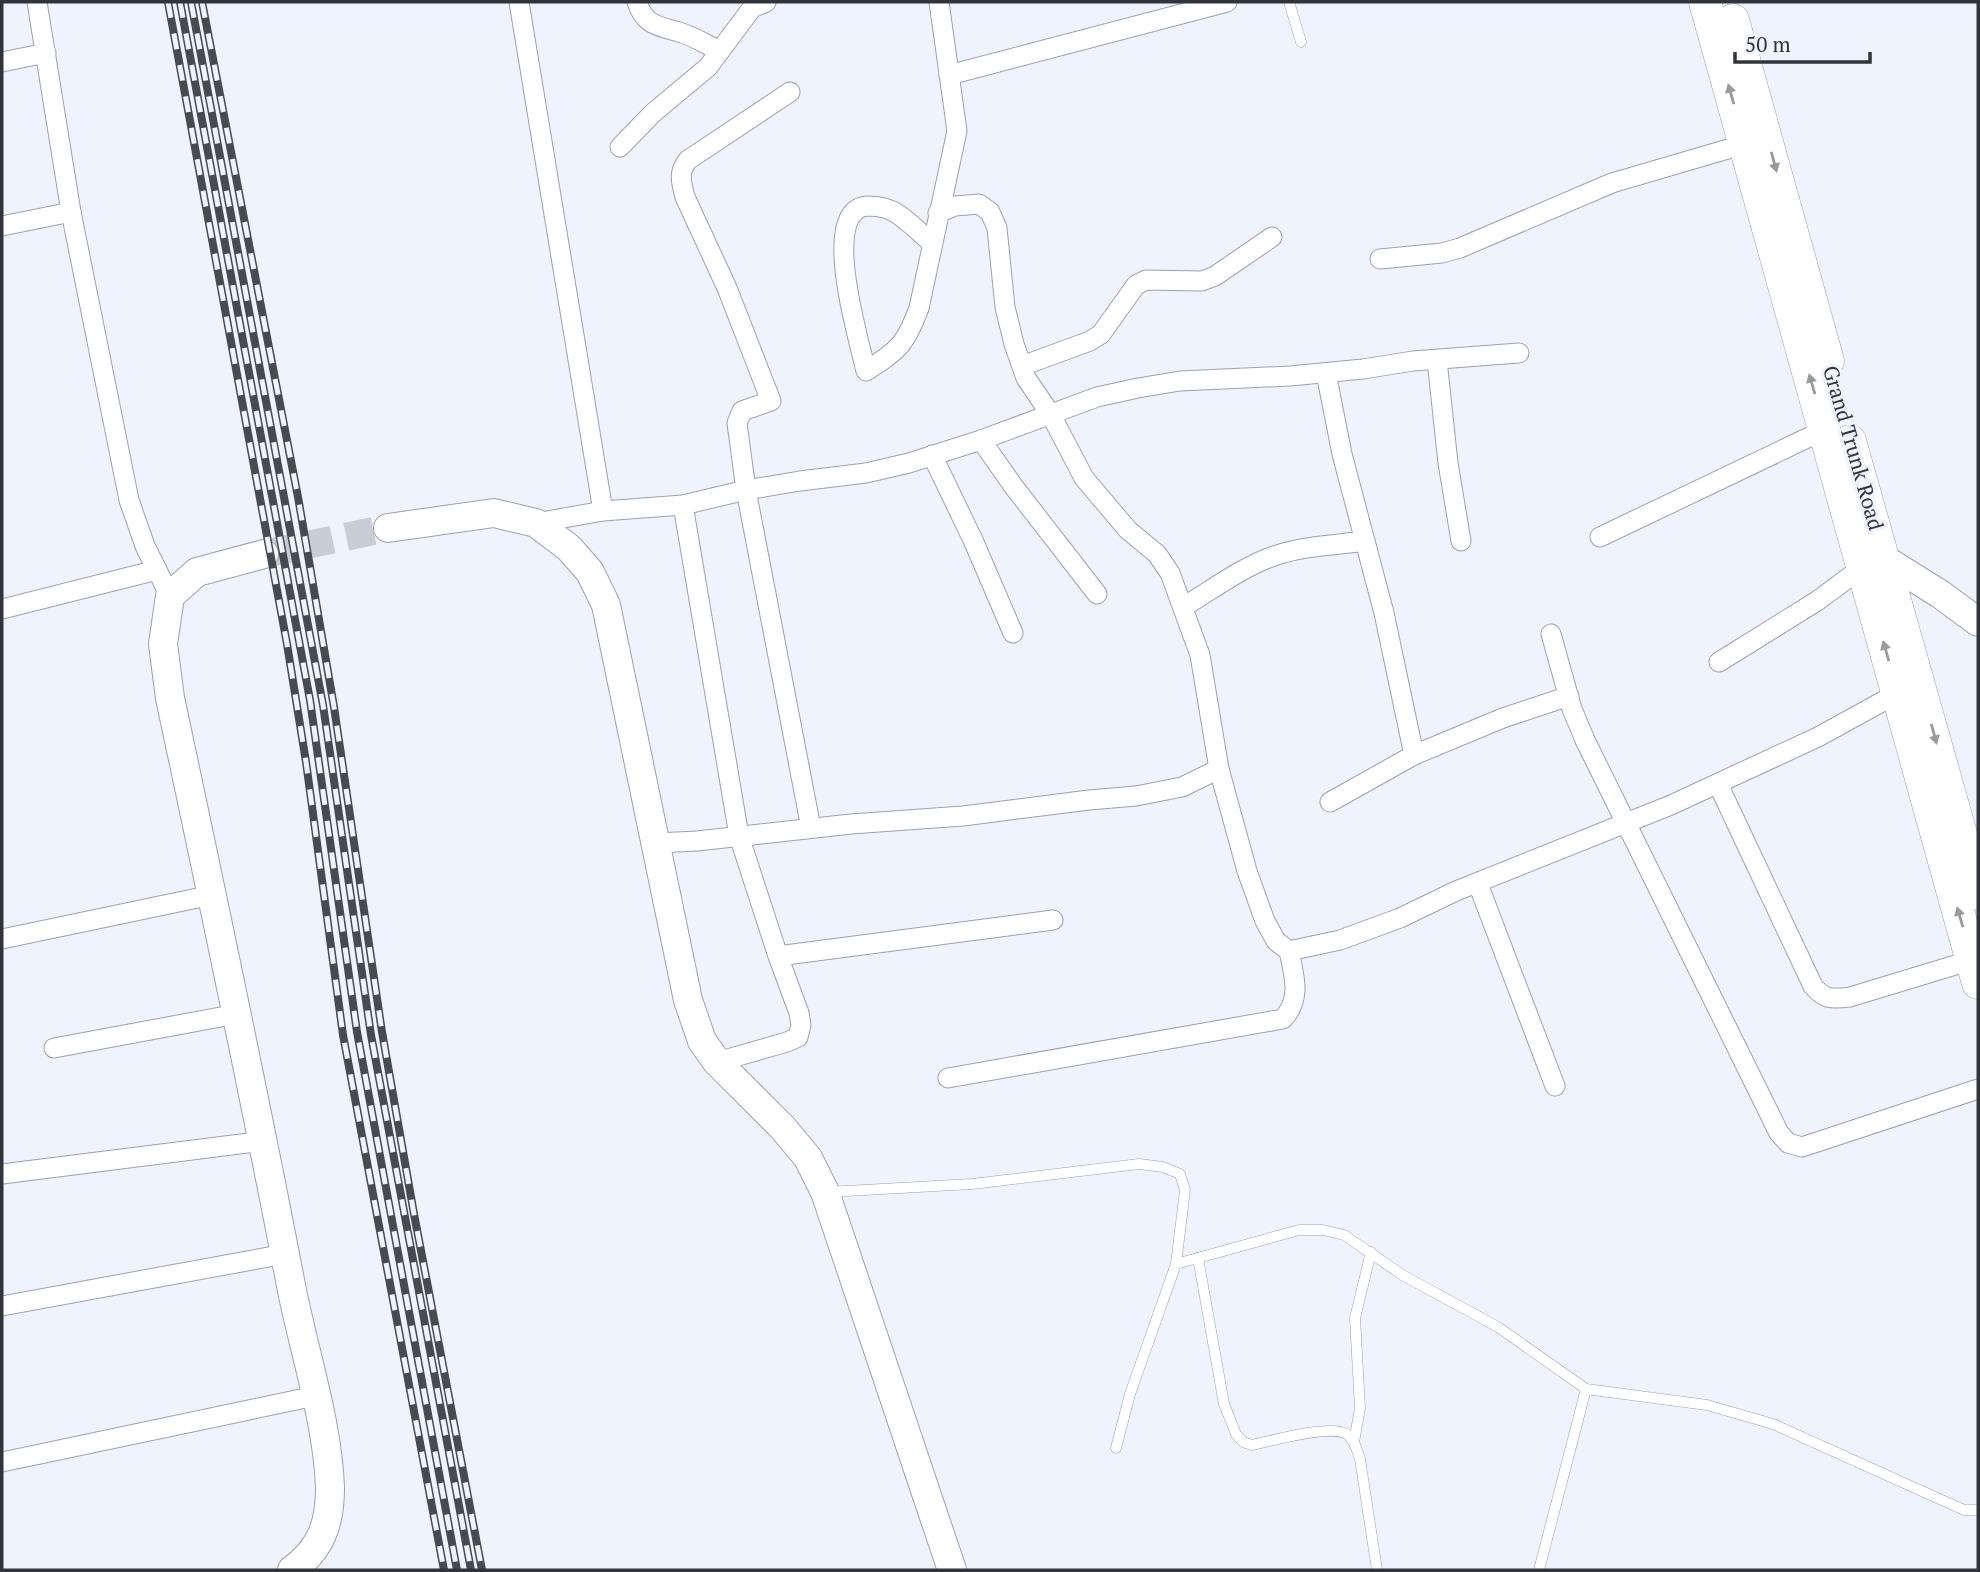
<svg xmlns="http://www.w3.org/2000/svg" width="1980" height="1572" viewBox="0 0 1980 1572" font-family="'PT Serif',serif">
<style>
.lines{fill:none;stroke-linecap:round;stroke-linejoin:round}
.secondary-tunnel{stroke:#c9cdd6;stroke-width:28;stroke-dasharray:28 14;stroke-linecap:butt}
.lane-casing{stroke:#9ba1b0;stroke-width:11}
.street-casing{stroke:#9ba1b0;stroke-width:21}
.secondary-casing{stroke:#9ba1b0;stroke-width:30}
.primary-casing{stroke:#9ba1b0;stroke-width:33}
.lane{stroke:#fff;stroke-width:10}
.street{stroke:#fff;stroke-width:19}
.secondary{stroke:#fff;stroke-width:28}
.primary{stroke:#fff;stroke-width:32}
.rail-casing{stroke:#474a50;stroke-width:8}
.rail{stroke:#eff3fd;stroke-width:5;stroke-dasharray:16;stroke-linecap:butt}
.oneway{fill:#989a9c}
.labels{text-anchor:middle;stroke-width:7;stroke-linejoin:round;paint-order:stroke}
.street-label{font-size:21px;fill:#31343a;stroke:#eff3fd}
</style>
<rect width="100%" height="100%" fill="#eff3fd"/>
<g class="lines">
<!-- secondary-tunnel -->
<polyline class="secondary-tunnel" points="264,554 388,528"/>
<!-- lane casing -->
<g class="lane-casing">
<g id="lane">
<polyline points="1289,2 1301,42"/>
<polyline points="828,1192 972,1184 1139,1164 1163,1167 1180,1174 1185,1190 1176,1264 1130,1394 1116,1448"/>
<path d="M 1198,1258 L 1224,1404 L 1236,1434 L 1243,1442 L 1252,1445 C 1271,1441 1333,1423 1348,1435 C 1355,1441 1357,1450 1360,1459 L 1377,1570"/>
<polyline points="1176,1264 1299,1230 1323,1230 1344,1235 1404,1276 1498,1327 1586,1389 1707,1405 1773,1424 1964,1510 1978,1510"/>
<polyline points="1354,1442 1360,1408 1355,1318 1371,1252"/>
<polyline points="1539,1570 1586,1389"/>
</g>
</g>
<!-- street casing -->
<g class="street-casing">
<g id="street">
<polyline points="37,2 71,212 129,500 145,546 170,596"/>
<polyline points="519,2 603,511"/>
<path d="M 637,2 C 644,25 658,26 679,32 C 693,36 707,45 720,51"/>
<polyline points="2,62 46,53"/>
<polyline points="949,75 1227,2"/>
<polyline points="620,147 653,113 708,67 752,8 766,2"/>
<polyline points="938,213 955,206 979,204 990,212 997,228 1005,307 1014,344 1026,378 1051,415 1084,478 1128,530 1157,554 1170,573 1200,655 1219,769 1247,871 1265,921 1276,941 1289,951 1340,940 1400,918 1456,891 1671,805 1818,737 1898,693"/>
<polyline points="2,226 71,212"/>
<path d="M 932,243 C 921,234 911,223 899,215 C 890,208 879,206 868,206 C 818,208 860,343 866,371 C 899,350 905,345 919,308 L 957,131 L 939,2"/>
<polyline points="1380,259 1442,253 1460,248 1612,183 1745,144"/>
<polyline points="1437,360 1448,463 1461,541"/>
<polyline points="1022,366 1090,341 1101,334 1136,285 1146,280 1202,281 1215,276 1272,237"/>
<polyline points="1326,373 1342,454 1384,613 1414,755"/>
<polyline points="981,440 1014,487 1097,594"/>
<polyline points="932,455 973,540 1013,633"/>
<polyline points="683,505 739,836 778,956 799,1013 801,1025 798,1037 787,1042 717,1062"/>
<path d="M 536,523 L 603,511 L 683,505 L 746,490 L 737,423 L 742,411 L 771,401 L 727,288 L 685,197 C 681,182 678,172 688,160 L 790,92"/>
<polyline points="1600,537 1824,430"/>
<path d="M 1183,607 C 1212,590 1242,567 1274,556 C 1303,546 1335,545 1365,541"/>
<polyline points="2,609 157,570"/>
<polyline points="1551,634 1572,709 1585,740 1779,1133 1788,1143 1802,1147 1978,1089"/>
<polyline points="1719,662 1817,601 1863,567"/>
<path d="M 1718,784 L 1813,986 C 1825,1000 1832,999 1850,997 L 1972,960"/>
<polyline points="1330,802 1414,755 1503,718 1569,696"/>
<polyline points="811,828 746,490 800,481 866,473 909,463 981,440 1097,397 1138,388 1180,381 1290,376 1363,369 1413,361 1519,353"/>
<polyline points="656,843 697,841 851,824 963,816 1089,800 1136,796 1182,787 1219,769"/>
<polyline points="1478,884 1555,1086"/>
<polyline points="2,939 212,895"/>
<polyline points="778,956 1053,920"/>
<polyline points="54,1048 237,1014"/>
<path d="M 948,1078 L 1283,1019 C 1302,998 1294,976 1289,951"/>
<polyline points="2,1174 264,1141"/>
<polyline points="2,1306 285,1254"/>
<polyline points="2,1462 315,1396"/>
</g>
</g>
<!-- secondary casing -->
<g class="secondary-casing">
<g id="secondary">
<polyline points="388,528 494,513 536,523 569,548 590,572 606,605 688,1000 702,1041 717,1062 783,1128 808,1158 825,1192 952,1570"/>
<path d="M 264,554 L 197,572 L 170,596 L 163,644 L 170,698 C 211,890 252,1082 289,1275 C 301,1343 328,1420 330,1488 C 330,1524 321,1549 292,1570"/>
<polyline points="1884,559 1940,594 1978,622"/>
</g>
</g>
<!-- primary casing -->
<g class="primary-casing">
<g id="primary">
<polyline points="1705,2 1978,983"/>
<polyline points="1733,20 1828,361"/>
<polyline points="1850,441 1978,894"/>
</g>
</g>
<!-- lane -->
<use href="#lane" class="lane"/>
<!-- street -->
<use href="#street" class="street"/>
<!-- secondary -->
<use href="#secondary" class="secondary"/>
<!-- primary -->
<use href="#primary" class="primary"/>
<!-- rail casing -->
<g class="rail-casing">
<g id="rail">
<polyline points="168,2 287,644 306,762 343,1035 444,1570"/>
<polyline points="180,2 310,700 357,1032 457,1570"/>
<polyline points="191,2 323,705 371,1035 471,1570"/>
<polyline points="202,2 298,497 334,707 382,1032 414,1214 482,1570"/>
</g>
</g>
<!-- rail -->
<use href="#rail" class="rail"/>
</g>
<!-- one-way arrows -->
<defs><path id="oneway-solid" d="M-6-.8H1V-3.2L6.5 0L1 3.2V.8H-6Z" transform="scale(1.75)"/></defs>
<g class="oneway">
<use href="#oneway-solid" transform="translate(1731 94) rotate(-106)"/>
<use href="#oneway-solid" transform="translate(1774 162) rotate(75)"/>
<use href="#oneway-solid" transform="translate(1812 384) rotate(-106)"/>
<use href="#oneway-solid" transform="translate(1886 651) rotate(-106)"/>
<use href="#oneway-solid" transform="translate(1934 734) rotate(75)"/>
<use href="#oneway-solid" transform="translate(1960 917) rotate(-106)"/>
</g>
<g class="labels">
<!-- street labels -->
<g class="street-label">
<text transform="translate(1853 448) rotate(74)" y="7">Grand Trunk Road</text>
</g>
</g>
<!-- border -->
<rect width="1980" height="1572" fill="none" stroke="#31343a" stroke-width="7"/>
<!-- scale -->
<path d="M1735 52v10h135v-10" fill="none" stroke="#31343a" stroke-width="3.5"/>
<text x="1745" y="52" font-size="21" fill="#31343a" stroke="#eff3fd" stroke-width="5" paint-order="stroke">50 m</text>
</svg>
